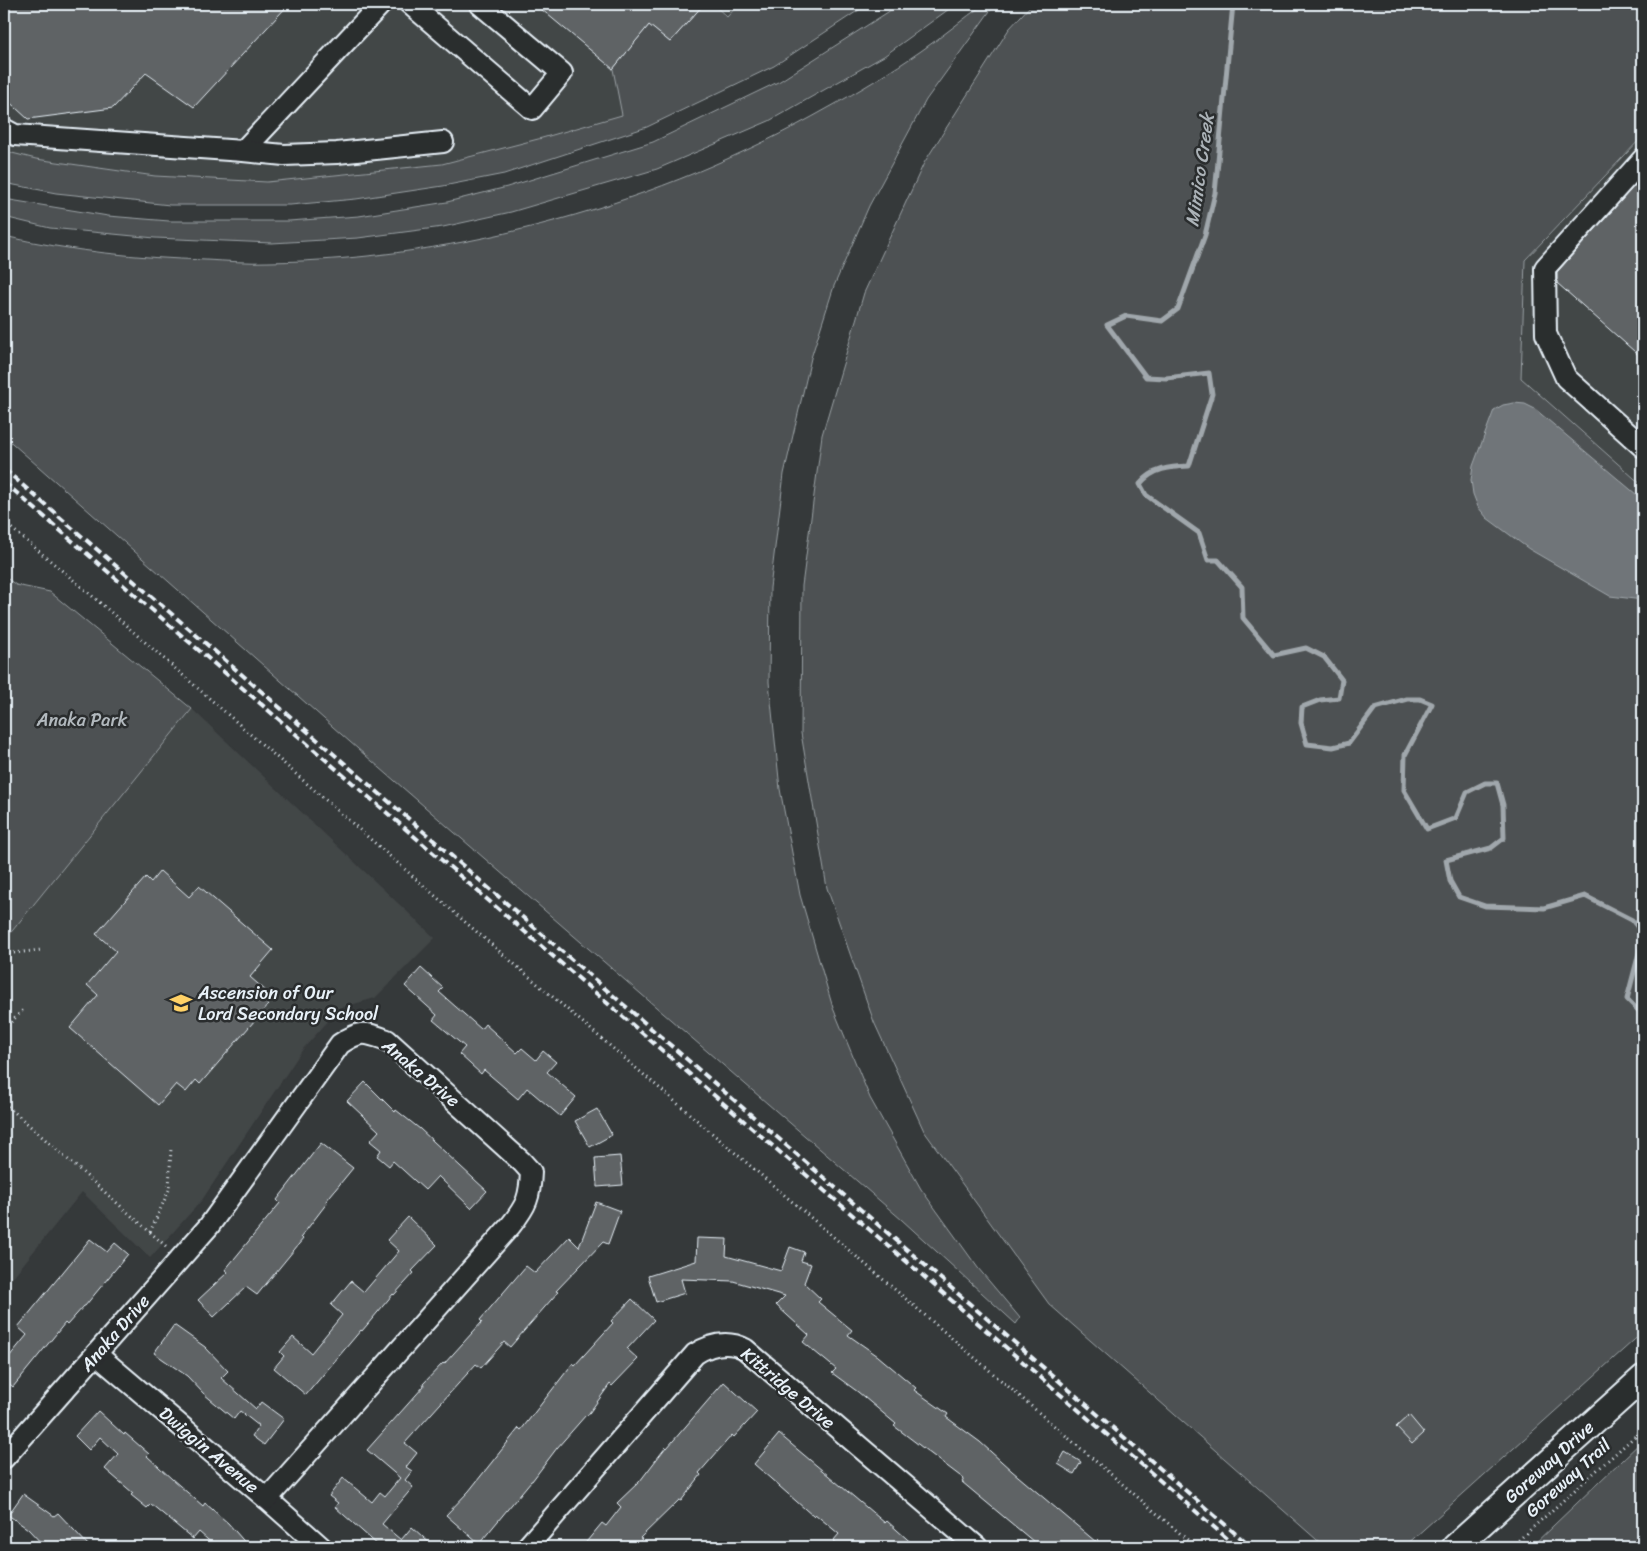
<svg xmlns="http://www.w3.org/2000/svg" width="1647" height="1551" viewBox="0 0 1647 1551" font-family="Sriracha,sans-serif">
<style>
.built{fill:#424647}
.green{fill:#4d5152;stroke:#9aa1a5}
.water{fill:#707579;stroke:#a0a7ac}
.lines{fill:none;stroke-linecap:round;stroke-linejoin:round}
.stream{stroke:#a0a7ac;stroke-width:5}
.building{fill:#5f6365;stroke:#e8f1f8}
.minor-casing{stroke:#e8f1f8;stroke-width:24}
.major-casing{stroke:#e8f1f8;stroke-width:29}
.path{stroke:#e8f1f8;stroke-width:3;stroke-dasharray:1 4;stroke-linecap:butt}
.minor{stroke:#2a2d2e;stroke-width:20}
.major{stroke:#2a2d2e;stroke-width:25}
.rail{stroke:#e8f1f8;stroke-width:4;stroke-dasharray:8 4;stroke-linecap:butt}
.labels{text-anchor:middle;stroke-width:5;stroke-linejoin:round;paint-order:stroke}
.park-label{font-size:18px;fill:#b2b9be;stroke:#2a2d2e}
.poi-label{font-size:18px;fill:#e8f1f8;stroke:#2a2d2e;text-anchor:start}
.street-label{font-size:18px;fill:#e8f1f8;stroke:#2a2d2e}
.water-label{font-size:19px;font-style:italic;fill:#acb3b8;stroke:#2a2d2e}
</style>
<rect width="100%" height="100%" fill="#35393a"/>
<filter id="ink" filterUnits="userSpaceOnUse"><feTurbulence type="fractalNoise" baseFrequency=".02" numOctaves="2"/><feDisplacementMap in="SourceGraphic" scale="10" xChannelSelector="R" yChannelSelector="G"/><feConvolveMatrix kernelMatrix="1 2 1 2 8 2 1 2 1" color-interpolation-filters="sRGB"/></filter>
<g filter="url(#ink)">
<!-- built -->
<g class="built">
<polygon points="4,4 704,4 670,42 650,25 622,115 542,138 442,164 267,182 155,176 36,159 4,151"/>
<polygon points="713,4 739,4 728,17"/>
<polygon points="1643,136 1643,486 1521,379 1525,260"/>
<polygon points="192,709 435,938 375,998 340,1008 303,1049 202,1200 150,1258 82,1192 4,1288 4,941"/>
</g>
<!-- green -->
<g class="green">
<polygon points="704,4 713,4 727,17 739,4 868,4 774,66 647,127 504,174 443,186 356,199 290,205 170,205 56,193 4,183 4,151 36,159 155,176 267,182 442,164 542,138 622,115 613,69 649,25 670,42"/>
<polygon points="898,4 956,4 884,56 769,121 657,169 511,212 443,227 358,238 272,243 155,238 50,228 4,217 4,199 108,216 169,221 289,221 359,216 447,202 507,187 653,142 780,81 888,12"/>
<path d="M 984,4 L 995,4 L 926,100 L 869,206 L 834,286 L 811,358 L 784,474 L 770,588 L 769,682 L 780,789 L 800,895 L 833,1008 L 870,1098 L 921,1189 L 978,1268 L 1020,1318 L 1016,1324 L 902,1220 L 350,742 L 4,436 L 4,236 C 70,251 138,258 206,260 C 227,261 248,263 269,262 C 463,259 659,204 828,108 C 859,91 892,71 921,51 C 943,36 963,19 984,4 Z"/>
<polygon points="1032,4 1643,4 1643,136 1525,260 1521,378 1643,486 1643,1332 1404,1547 1325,1547 1049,1304 924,1131 874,1022 827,888 801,733 802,586 822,435 864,293 924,163 1009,29"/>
<polygon points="4,576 16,585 50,592 192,709 4,941"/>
<polygon points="1643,1440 1643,1547 1531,1547"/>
</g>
<!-- water -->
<polygon class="water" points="1514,403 1525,404 1535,409 1643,500 1643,600 1610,596 1529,549 1487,518 1478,507 1473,494 1471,480 1473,466 1494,410 1503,405"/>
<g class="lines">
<!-- stream -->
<g class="stream">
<path d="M 1233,4 L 1215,193 L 1205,235 L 1178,309 L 1162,321 L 1126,316 L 1107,325 L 1146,377 L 1166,378 L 1209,373 L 1212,394 L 1189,466 C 1170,467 1153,468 1140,484 L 1146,495 L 1199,533 L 1208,560 L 1218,560 L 1242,587 L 1243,618 L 1274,655 L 1306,648 L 1324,657 L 1342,680 L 1339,698 L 1320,700 L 1302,707 L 1301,723 L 1307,744 L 1333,747 L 1349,743 L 1375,708 L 1407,699 L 1420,699 L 1432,704 L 1405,755 L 1404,790 L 1427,829 L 1456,818 L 1467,792 L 1485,783 L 1497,783 L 1503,805 L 1504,838 L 1491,848 L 1446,860 L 1450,881 L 1459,897 L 1485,906 L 1544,908 L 1585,896 L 1632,920 L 1643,934"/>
<polyline points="1643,938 1627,999 1640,1012 1643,1009"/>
</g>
</g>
<!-- building -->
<g class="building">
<polygon points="4,4 289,4 194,107 146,73 113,108 28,119 4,97"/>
<polygon points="535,4 704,4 670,42 649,25 613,69"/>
<polygon points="1643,176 1643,359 1557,283 1557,272"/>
<polygon points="160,871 189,897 199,886 273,950 250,977 274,998 200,1084 196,1080 186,1092 176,1084 158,1105 70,1028 98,995 87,985 116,951 96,934 146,877 151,882"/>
<polygon points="421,968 443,988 439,992 481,1029 485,1024 517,1053 522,1048 536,1060 543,1051 556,1062 547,1072 576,1097 560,1116 527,1088 518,1099 484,1070 481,1074 459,1054 465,1047 433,1020 437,1015 405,986"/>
<polygon points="365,1082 395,1112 396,1110 420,1129 487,1191 471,1208 438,1176 425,1190 393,1161 389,1166 377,1156 381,1150 370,1141 379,1131 347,1101"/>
<polygon points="597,1109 612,1135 590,1147 575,1121"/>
<polygon points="321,1143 353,1168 326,1201 327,1203 301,1237 303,1239 257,1295 246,1287 214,1317 198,1300 228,1272 225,1270 280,1203 277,1200"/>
<polygon points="620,1156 623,1185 597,1187 595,1158"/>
<polygon points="596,1202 620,1211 608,1244 603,1242 556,1291 558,1292 510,1347 504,1342 481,1368 476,1364 405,1443 417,1453 406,1467 412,1471 405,1480 413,1487 382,1524 401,1540 412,1527 434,1547 380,1547 335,1507 338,1503 329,1496 343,1478 372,1502 380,1492 385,1496 400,1478 367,1450 424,1386 423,1384 443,1363 444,1364 482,1322 480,1320 526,1266 535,1273 569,1237 579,1247"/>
<polygon points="408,1217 437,1245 412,1271 414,1273 394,1295 393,1294 362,1331 361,1330 306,1395 274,1368 284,1356 280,1352 293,1337 311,1353 342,1315 331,1305 351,1281 364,1292 399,1251 387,1240"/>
<polygon points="697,1238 727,1239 726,1256 781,1271 790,1247 804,1252 801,1261 811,1264 804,1283 821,1299 818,1302 852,1330 848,1335 878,1356 916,1388 914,1390 948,1414 946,1417 980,1442 1012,1471 1102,1547 1040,1547 962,1482 964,1479 894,1426 896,1424 858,1392 832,1373 836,1369 803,1342 809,1335 776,1305 785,1296 733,1281 681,1279 685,1293 656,1302 648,1276 696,1261"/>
<polygon points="90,1239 107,1252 115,1243 128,1254 85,1306 84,1306 67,1325 65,1323 13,1387 4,1379 4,1363 27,1335 18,1327"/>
<polygon points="632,1299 654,1320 627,1349 638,1359 612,1386 610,1384 587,1416 586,1415 557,1448 532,1481 531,1481 479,1544 446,1515 469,1491 519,1428 521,1430 573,1363 575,1365 613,1323 611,1321"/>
<polygon points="174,1325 205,1347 228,1371 221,1378 256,1409 261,1402 284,1419 264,1445 252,1436 259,1426 240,1411 234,1419 204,1394 187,1376 154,1353"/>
<polygon points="724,1382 757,1412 734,1437 732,1435 699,1473 701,1475 681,1501 679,1500 640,1538 642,1539 635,1547 582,1547 602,1523 606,1526 621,1507 617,1503 640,1481 666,1447 667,1448"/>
<polygon points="98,1411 124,1435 125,1433 149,1454 147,1456 172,1479 203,1506 205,1503 228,1523 249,1547 216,1547 199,1532 193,1539 151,1504 147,1508 131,1495 133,1493 105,1469 118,1454 100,1437 89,1450 75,1436"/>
<polygon points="1409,1415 1424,1433 1412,1444 1396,1427"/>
<polygon points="779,1434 885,1523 887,1521 916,1547 841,1547 833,1541 839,1534 815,1514 813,1516 754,1464"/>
<polygon points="1065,1452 1081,1462 1074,1474 1058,1464"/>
<polygon points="23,1494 54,1516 58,1513 90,1547 45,1547 28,1529 8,1515"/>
</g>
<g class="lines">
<!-- minor casing -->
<g class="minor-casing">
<g id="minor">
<polyline points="410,4 532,109 562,73 480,4"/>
<polyline points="4,129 15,135 243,151 381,4"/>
<polyline points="243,151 284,155 337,153 443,142"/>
<polyline points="1643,159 1545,268 1546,334 1566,378 1643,447"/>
<polyline points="96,1354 267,1499 321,1547"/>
<path d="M 4,1458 L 209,1226 L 340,1044 C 361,1030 364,1032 387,1040 L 522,1162 L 531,1172 C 530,1197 527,1205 511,1225 L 267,1499"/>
<path d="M 527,1547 L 695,1354 C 711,1344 728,1340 745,1349 L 977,1547"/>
</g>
</g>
<!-- major casing -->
<g class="major-casing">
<polyline id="major" points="1455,1547 1643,1378"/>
</g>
<!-- path -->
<g class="path">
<polyline points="4,522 90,594 464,921 1196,1547"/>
<polyline points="4,954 42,950"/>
<polyline points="4,1029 23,1010"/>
<polyline points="4,1103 168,1248"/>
<polyline points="150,1232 169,1190 171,1148"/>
<polyline points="1511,1547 1643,1429"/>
</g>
<!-- minor -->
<use href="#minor" class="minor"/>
<!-- major -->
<use href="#major" class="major"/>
<!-- rail -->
<g class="rail">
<polyline points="4,469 1251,1547"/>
<polyline points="4,482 1237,1547"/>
</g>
</g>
</g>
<!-- icons -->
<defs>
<g id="school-bare" transform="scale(1.725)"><path d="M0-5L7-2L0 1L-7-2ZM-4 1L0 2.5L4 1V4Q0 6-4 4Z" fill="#ffd166" stroke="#2a2d2e" stroke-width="2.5" paint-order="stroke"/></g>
</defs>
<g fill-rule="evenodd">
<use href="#school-bare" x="181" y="1003"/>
</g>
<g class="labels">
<!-- park labels -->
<g class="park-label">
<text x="82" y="726">Anaka Park</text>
</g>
<!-- poi labels -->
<g class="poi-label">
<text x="198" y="999">Ascension of Our<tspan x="198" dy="21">Lord Secondary School</tspan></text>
</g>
<!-- street labels -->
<g class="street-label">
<text transform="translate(421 1073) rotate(40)" y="6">Anaka Drive</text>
<text transform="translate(115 1333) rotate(-49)" y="6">Anaka Drive</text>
<text transform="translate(788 1388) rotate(40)" y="6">Kittridge Drive</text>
<text transform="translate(209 1450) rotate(40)" y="6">Dwiggin Avenue</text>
<text transform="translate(1549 1462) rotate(-42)" y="6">Goreway Drive</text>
<text transform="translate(1568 1478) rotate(-42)" y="6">Goreway Trail</text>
</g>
<!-- water labels -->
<g class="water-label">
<text transform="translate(1199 170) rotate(-82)" y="7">Mimico Creek</text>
</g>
</g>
<!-- margin -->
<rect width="1647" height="1551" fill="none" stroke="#2a2d2e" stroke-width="20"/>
<rect x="10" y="10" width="1627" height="1531" fill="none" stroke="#e8f1f8" stroke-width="2" filter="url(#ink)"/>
</svg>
